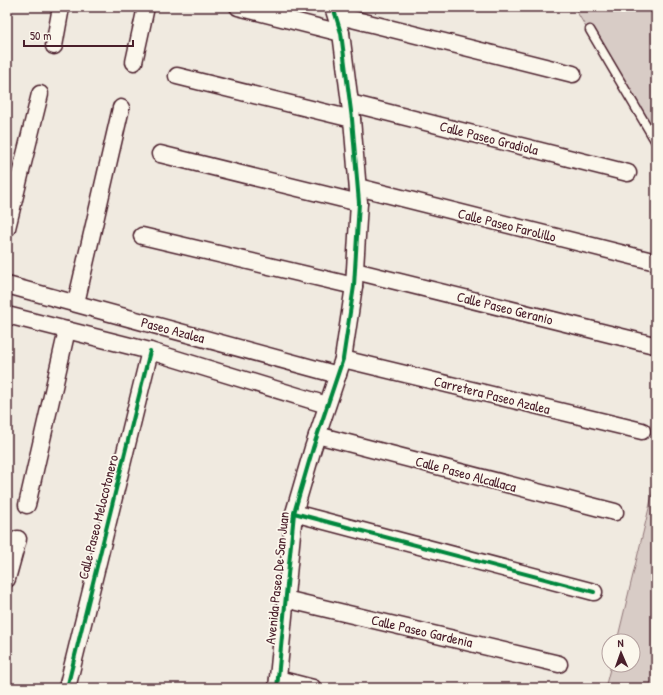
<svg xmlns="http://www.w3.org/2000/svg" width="663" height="695" viewBox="0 0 663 695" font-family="'Patrick Hand',sans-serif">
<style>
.green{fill:#d8ccc6;stroke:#917678}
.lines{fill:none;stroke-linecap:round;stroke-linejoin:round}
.lane-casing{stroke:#4a1f2b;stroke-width:11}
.street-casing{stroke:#4a1f2b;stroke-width:19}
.lane{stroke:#fbf7ec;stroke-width:8}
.street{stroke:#fbf7ec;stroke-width:16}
.cycleway-casing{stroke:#fbf7ec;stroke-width:6}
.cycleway{stroke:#00873e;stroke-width:4}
.labels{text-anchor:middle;stroke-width:3.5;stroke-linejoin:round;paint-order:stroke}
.street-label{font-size:14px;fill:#4a1f2b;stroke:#fbf7ec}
</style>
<rect width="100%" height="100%" fill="#f0eae0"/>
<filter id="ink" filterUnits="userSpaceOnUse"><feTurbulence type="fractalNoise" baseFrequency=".025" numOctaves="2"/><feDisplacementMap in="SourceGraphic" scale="8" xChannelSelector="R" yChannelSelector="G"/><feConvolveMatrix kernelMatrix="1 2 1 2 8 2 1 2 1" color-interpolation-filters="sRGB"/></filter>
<g filter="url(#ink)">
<!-- green -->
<g class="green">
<polygon points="574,7 656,7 656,146"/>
<polygon points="656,479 656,688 605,688 611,665 633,665 633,641 617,641"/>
</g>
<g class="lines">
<!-- lane casing -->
<g class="lane-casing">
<polyline id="lane" points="590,30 656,142"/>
</g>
<!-- street casing -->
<g class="street-casing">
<g id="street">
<polyline points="238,7 341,33"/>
<polyline points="336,15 573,74"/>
<polyline points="54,46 61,7"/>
<polyline points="134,62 146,7"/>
<polyline points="177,76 352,119"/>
<polyline points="350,103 628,173"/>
<polyline points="160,154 359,203"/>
<polyline points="358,187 656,262"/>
<polyline points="7,228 40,94"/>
<polyline points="142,236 354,286"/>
<polyline points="355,271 654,345"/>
<polyline points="7,285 338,375"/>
<polyline points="76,303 121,108"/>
<polyline points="7,315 150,351 327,405"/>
<polyline points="343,359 642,431"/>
<polyline points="317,435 615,512"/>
<polyline points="27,505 67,330"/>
<polyline points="294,513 594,592"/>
<polyline points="7,579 18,539"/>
<polyline points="285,599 559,664"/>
<polyline points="278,679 313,688"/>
<polyline points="67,688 150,351"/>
<polyline points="277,688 294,513 313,448 343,359 354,286 359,203 352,119 341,33 333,7"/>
</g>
</g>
<!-- lane -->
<use href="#lane" class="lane"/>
<!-- street -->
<use href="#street" class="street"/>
<!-- cycleway casing -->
<g class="cycleway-casing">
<g id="cycleway">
<polyline points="294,513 594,592"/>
<polyline points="67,688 150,351"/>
<polyline points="277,688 294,513 313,448 343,359 354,286 359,203 352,119 341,33 333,7"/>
</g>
</g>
<!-- cycleway -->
<use href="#cycleway" class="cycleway"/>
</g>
</g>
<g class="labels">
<!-- street labels -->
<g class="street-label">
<text transform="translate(489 138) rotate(14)" y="5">Calle Paseo Gradiola</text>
<text transform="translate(507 225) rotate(14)" y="5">Calle Paseo Farolillo</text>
<text transform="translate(505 308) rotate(14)" y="5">Calle Paseo Geranio</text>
<text transform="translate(173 330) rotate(15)" y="5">Paseo Azalea</text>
<text transform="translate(492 395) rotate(14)" y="5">Carretera Paseo Azalea</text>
<text transform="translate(466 474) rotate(15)" y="5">Calle Paseo Alcallaca</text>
<text transform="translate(98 517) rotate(-76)" y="5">Calle Paseo Melocotonero</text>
<text transform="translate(277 578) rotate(-84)" y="5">Avenida Paseo De San Juan</text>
<text transform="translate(422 631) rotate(13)" y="5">Calle Paseo Gardenia</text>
</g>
</g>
<!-- margin -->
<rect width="663" height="695" fill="none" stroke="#fbf7ec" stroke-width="24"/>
<rect x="12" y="12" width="639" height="671" fill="none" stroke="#4a1f2b" stroke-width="1.5" filter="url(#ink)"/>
<!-- north arrow -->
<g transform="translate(621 653) rotate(358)"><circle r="19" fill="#fbf7ec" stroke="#b4a19f"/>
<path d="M0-3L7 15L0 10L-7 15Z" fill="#4a1f2b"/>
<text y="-6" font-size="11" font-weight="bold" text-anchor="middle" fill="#4a1f2b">N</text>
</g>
<!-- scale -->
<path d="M24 40v6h109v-6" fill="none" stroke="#4a1f2b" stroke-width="2"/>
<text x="30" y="40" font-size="12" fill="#4a1f2b" stroke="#fbf7ec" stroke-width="3" paint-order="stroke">50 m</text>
</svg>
